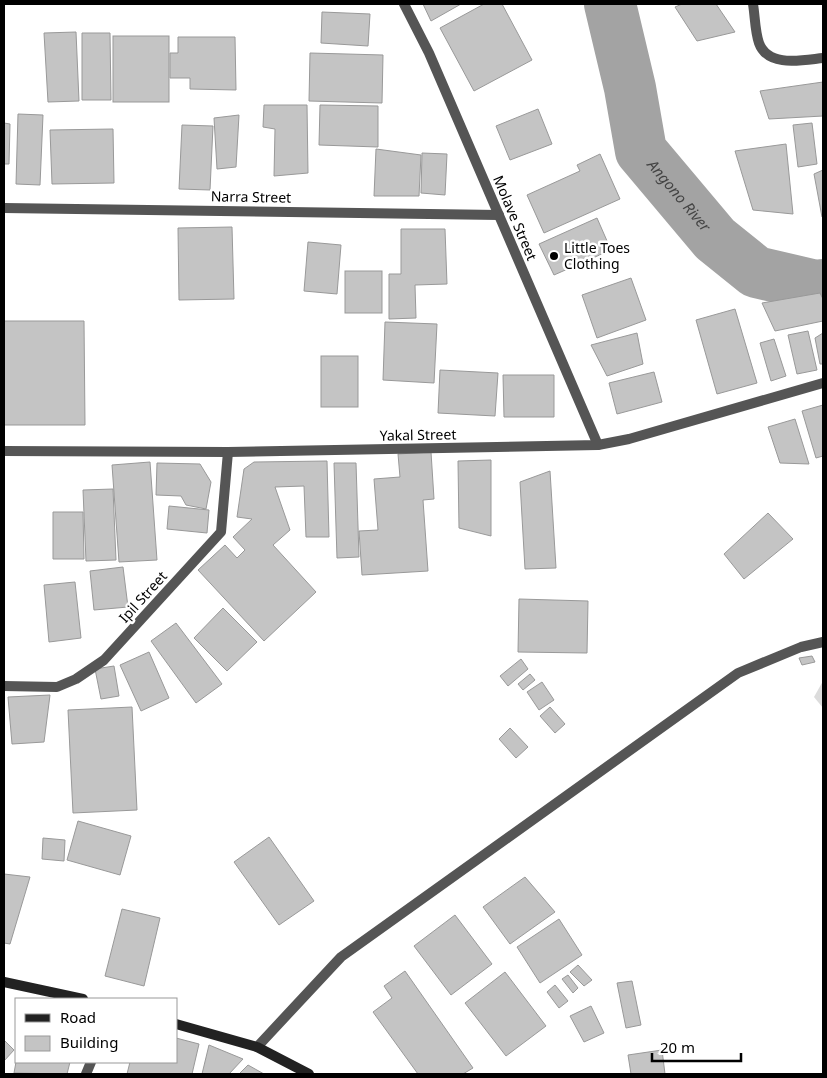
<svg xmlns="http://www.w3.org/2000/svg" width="827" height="1078" viewBox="0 0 827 1078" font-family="'Noto Sans',sans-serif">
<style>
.green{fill:#dcdcdc}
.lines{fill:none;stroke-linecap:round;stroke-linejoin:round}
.river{stroke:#a3a3a3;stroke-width:52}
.building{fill:#c4c4c4;stroke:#999}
.street{stroke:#555;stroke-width:10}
.secondary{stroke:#222;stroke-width:10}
.poi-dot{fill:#000;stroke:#fff;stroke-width:2}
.labels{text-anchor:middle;stroke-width:5;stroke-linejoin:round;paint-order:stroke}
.street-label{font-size:14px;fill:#000;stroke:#fff}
.poi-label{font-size:14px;fill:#000;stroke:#fff;text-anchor:start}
.water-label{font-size:15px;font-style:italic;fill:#444;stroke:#fff}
</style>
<rect width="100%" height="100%" fill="#fff"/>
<!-- green -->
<polygon class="green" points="823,681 823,708 814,697"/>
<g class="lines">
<!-- river -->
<path class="river" id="s1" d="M 610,4 L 630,88 L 641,151 L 715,239 L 756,272 L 816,286 L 823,285"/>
</g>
<!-- building -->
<g class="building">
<polygon points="423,4 461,4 431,21"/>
<polygon points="484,4 502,4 532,60 474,91 440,28"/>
<polygon points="682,4 716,4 735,32 697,41 675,7"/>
<polygon points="322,12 370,14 368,46 321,43"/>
<polygon points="76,32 79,101 48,102 44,33"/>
<polygon points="82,33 110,33 111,100 82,100"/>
<rect x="113" y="36" width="56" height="66"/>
<polygon points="178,37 235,37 236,90 190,89 190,78 170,78 170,53 178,53"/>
<polygon points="310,53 383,55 382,103 309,101"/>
<polygon points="823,82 823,116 769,119 760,91"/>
<polygon points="264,105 307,105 308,173 274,176 275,129 263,127"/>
<polygon points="320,105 378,106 378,147 319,145"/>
<polygon points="538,109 552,144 510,160 496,126"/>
<polygon points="18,114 43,115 40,185 16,184"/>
<polygon points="239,115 236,167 217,169 214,118"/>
<polygon points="4,123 10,124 9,164 4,164"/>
<polygon points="812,123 817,164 798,167 793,125"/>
<polygon points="182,125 213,126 210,190 179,189"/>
<polygon points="113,129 114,183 52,184 50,130"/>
<polygon points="786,144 793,214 753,210 735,151"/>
<polygon points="376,149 421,155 419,196 374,196"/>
<polygon points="422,153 447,154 445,195 421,193"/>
<polygon points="600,154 620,199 544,233 527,195 580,171 577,165"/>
<polygon points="823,170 823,217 822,217 814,174"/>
<polygon points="597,218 611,250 554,275 539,244"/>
<polygon points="232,227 234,299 179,300 178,228"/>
<polygon points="401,229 445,229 447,284 415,285 416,318 389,319 389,274 401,274"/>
<polygon points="308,242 341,245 337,294 304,291"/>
<rect x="345" y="271" width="37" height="42"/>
<polygon points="631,278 646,320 597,338 582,295"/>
<polygon points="820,293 823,299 823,321 775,331 762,303"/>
<polygon points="735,309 757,383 717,394 696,320"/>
<polygon points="4,321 84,321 85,425 4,425"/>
<polygon points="385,322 437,324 434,383 383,380"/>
<polygon points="808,331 817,370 797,374 788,335"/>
<polygon points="637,333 643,364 607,376 591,345"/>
<polygon points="823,333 823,364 820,364 815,338"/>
<polygon points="774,339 786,376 771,381 760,343"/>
<rect x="321" y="356" width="37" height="51"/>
<polygon points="440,370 498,373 495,416 438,413"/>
<polygon points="654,372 662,402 617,414 609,383"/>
<polygon points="503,375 554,375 554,417 504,417"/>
<polygon points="823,405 823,456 816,458 802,411"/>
<polygon points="795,419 809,464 780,463 768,427"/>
<polygon points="431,452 434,499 423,500 428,571 362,575 359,531 378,530 374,479 400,477 398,454"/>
<polygon points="491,460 491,536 459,528 458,461"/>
<polygon points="327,461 329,537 306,537 304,486 275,487 290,530 273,545 316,592 264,641 198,570 225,545 237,558 245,550 233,537 252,519 237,517 244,469 254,462"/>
<polygon points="150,462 157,560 119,562 112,465"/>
<polygon points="157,463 200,464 211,482 206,509 186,505 181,496 156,495"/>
<polygon points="334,463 356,463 359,557 337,558"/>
<polygon points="550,471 556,568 525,569 520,482"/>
<polygon points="113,489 116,560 86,561 83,490"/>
<polygon points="169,506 209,510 207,533 167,529"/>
<polygon points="53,512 83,512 84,559 53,559"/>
<polygon points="768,513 793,539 744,579 724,554"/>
<polygon points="123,567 128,607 94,610 90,571"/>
<polygon points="75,582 81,638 49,642 44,585"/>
<polygon points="519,599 588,601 587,653 518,652"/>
<polygon points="223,608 257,642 227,671 194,638"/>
<polygon points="176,623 222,684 196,703 151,641"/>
<polygon points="149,652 169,698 141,711 120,665"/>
<polygon points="812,656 815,662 802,665 799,658"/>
<polygon points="521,659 528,669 508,686 500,676"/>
<polygon points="114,666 119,696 101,699 95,669"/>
<polygon points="530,674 535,680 523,690 518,684"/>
<polygon points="542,682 554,700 539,710 527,692"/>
<polygon points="50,695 44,742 12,744 8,697"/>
<polygon points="132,707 137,810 73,813 68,710"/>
<polygon points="550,707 565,724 555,733 540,716"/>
<polygon points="510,728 528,747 516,758 499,739"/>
<polygon points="78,821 131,836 120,875 67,860"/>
<polygon points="269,837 314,901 279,925 234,862"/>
<polygon points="43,838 65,840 64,861 42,859"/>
<polygon points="4,874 30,877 10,944 4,943"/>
<polygon points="525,877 555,912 510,944 483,907"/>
<polygon points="122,909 160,918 144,986 105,976"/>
<polygon points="455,915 492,964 451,995 414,946"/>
<polygon points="559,919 582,955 540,983 517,947"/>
<polygon points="578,965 592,980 584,986 570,972"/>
<polygon points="405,971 473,1068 463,1074 418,1074 373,1012 392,998 384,986"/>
<polygon points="505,972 546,1026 506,1056 465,1003"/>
<polygon points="568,975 578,988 573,993 562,979"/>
<polygon points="632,981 641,1025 626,1028 617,983"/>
<polygon points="555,985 568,1001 559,1008 547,992"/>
<polygon points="591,1006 604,1033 584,1042 570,1016"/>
<polygon points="176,1038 199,1044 192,1074 127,1074 130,1062 176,1062"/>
<polygon points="4,1040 14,1050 4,1061"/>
<polygon points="209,1045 243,1059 229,1074 202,1074"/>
<polygon points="662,1050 665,1074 631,1074 628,1055"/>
<polygon points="16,1062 70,1062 67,1074 14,1073"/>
<polygon points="248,1065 264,1074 239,1074"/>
</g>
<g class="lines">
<!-- street -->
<g class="street">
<polyline points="404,4 429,53 598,445"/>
<path d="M 753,4 C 755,16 755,32 759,43 C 768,68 803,60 823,58"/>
<polyline points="4,208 499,215"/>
<polyline points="4,451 228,452 598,445 629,439 823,383"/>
<polyline points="4,686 57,687 76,679 104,660 221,532 228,452"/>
<polyline points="257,1047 341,957 738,673 801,647 823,642"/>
<polyline points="86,1074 91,1062"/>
</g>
<!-- secondary -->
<g class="secondary">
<polyline points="4,982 83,999"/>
<polyline points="176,1024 257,1047 309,1074"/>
</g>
</g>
<!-- markers -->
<circle class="poi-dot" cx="554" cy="256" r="5"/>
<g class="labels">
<!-- street labels -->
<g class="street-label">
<text transform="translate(251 197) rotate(1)" y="5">Narra Street</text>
<text transform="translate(515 218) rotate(67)" y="5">Molave Street</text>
<text transform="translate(418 435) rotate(-1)" y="5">Yakal Street</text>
<text transform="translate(143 597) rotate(-48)" y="5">Ipil Street</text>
</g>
<!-- poi labels -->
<g class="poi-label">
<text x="564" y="253">Little Toes<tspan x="564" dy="16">Clothing</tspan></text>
</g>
<!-- water labels -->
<g class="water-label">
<text dy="5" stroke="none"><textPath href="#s1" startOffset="209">Angono River</textPath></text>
</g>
</g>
<!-- border -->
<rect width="827" height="1078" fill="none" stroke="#000000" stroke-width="10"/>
<!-- legend -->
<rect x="15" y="998" width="162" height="65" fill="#ffffff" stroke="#999999"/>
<rect x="25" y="1014" width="25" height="8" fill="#222222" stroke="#999999"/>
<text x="60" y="1023" font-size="15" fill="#000000">Road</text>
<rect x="25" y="1036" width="25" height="15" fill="#c4c4c4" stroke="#999999"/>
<text x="60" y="1048" font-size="15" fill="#000000">Building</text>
<!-- scale -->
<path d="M652 1053v8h89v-8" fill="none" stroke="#000000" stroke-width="2.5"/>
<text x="660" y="1053" font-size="15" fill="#000000" stroke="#ffffff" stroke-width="4" paint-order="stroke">20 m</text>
</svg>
